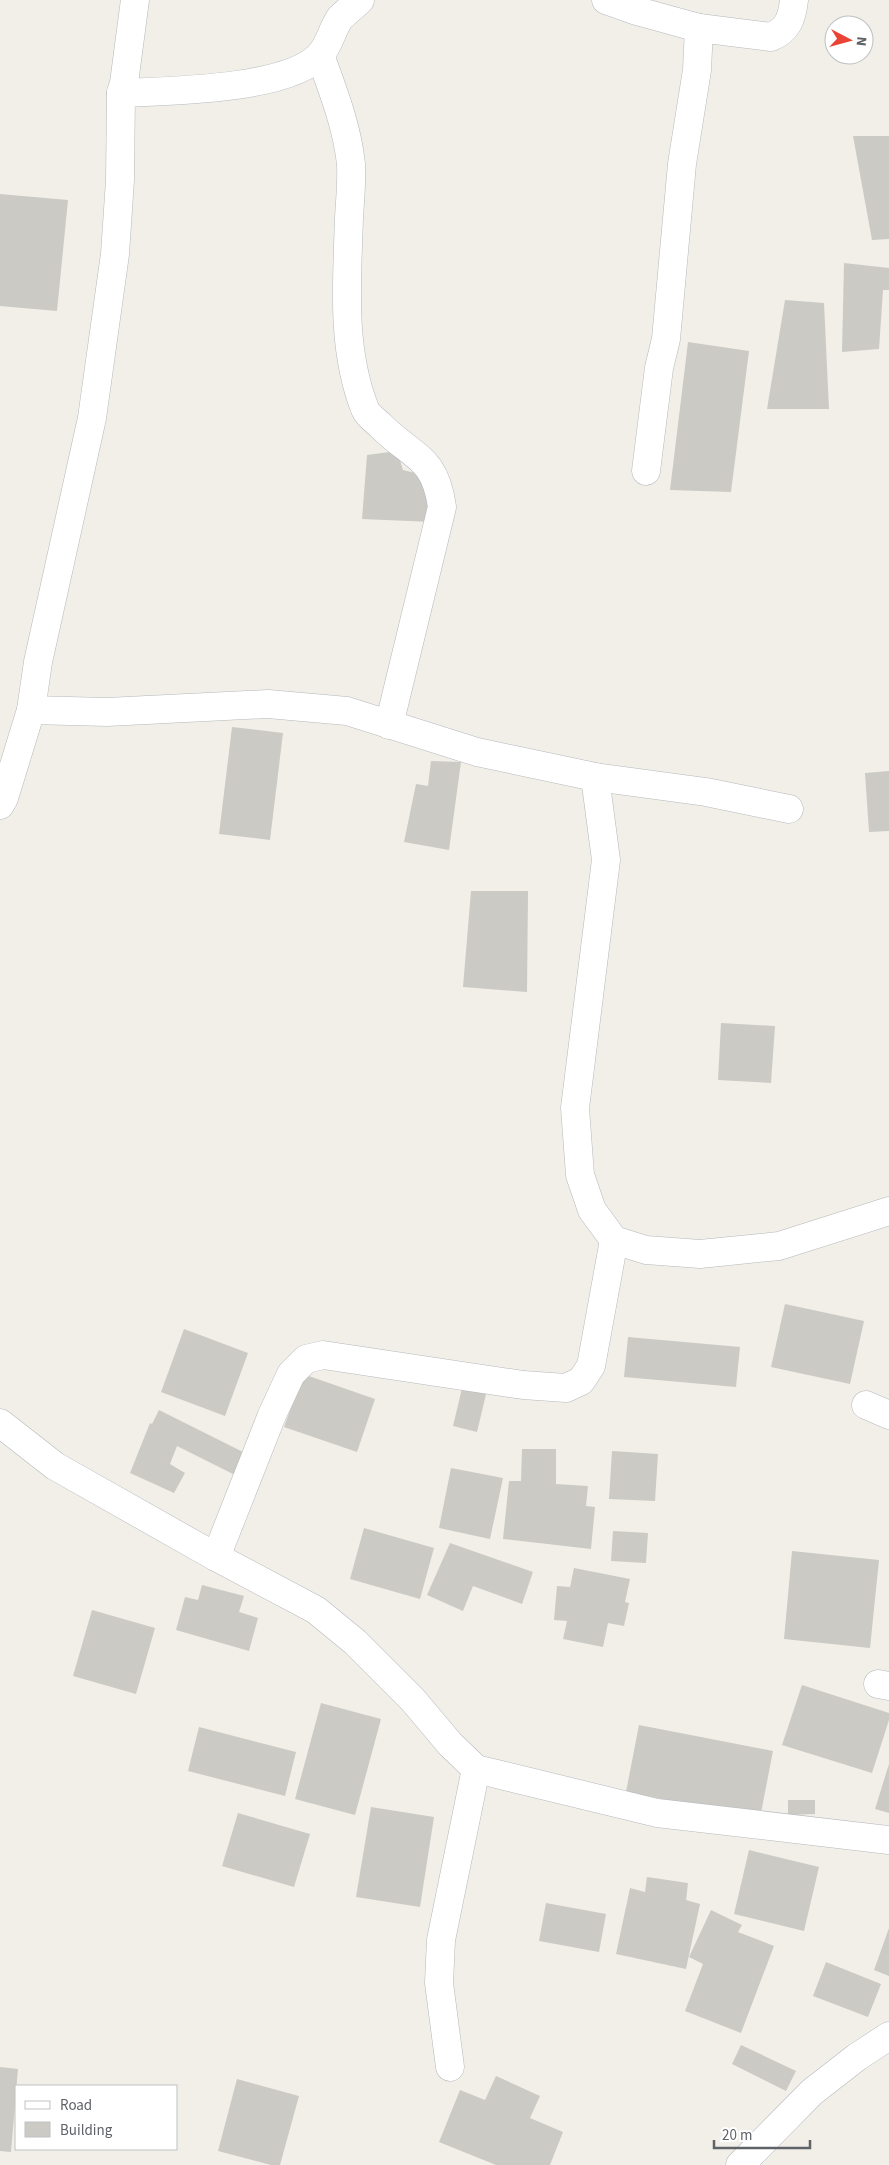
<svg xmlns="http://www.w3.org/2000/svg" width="889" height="2165" viewBox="0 0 889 2165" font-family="'Source Sans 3',sans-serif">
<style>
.building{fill:#cccac5}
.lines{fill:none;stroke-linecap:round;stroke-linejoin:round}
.minor-casing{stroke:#b5b8bc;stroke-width:29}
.minor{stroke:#fff;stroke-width:28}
</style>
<rect width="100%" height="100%" fill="#f1efe8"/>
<!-- building -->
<g class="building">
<polygon points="853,136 889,136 889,239 872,240"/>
<polygon points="0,194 68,200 57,311 0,306"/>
<polygon points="844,263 889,268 889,290 883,290 879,349 842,352"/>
<polygon points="785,300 824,303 829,409 767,409"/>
<polygon points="688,342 749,351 731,492 670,490"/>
<polygon points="397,451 403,470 431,477 432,522 362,519 367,455"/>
<polygon points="232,727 283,733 270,840 219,834"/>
<polygon points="431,761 461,762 449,850 404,842 416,784 428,786"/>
<polygon points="889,771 889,831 869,832 865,773"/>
<polygon points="471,891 528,891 527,992 463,987"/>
<polygon points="721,1023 775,1026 771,1083 718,1080"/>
<polygon points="785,1304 864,1321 850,1384 771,1367"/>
<polygon points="184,1329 248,1353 225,1416 161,1392"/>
<polygon points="628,1337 740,1347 736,1387 624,1377"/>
<polygon points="303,1374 375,1399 357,1452 284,1427"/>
<polygon points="463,1384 487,1390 477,1432 453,1426"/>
<polygon points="159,1410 245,1453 235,1475 177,1446 170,1464 185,1473 174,1493 130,1473 150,1423 152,1424"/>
<polygon points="522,1449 556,1449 556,1484 588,1486 586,1506 595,1507 591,1549 503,1539 509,1481 521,1481"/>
<polygon points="612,1451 658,1454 655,1501 609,1499"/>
<polygon points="451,1468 503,1478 490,1539 439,1528"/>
<polygon points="364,1528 434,1548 420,1599 350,1579"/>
<polygon points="613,1531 648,1533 646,1563 611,1561"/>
<polygon points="450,1543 533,1572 522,1604 473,1586 463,1611 427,1595"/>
<polygon points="792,1551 879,1560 870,1648 784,1639"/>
<polygon points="574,1568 630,1579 625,1602 629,1603 624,1626 608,1623 603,1647 563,1639 567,1621 554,1620 557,1586 570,1587"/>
<polygon points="202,1585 244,1596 239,1612 258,1618 249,1651 176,1630 185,1597 198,1600"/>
<polygon points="92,1610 155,1628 136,1694 73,1676"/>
<polygon points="802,1685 889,1713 889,1720 872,1773 782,1745"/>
<polygon points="321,1703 381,1719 355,1815 295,1799"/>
<polygon points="639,1725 773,1751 760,1818 626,1792"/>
<polygon points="199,1727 296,1752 285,1796 188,1771"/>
<polygon points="889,1764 889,1813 875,1809"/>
<polygon points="788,1800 815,1800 815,1814 788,1815"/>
<polygon points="371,1807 434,1817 420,1907 356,1897"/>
<polygon points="238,1813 310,1834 294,1887 222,1866"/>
<polygon points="749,1850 819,1867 804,1931 734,1914"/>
<polygon points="647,1877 688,1883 686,1900 700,1904 686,1969 616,1954 630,1888 645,1892"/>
<polygon points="546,1903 606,1914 599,1952 539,1941"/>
<polygon points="711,1910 742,1925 738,1932 774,1946 741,2033 685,2011 703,1964 689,1957"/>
<polygon points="889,1928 889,1976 874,1970"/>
<polygon points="826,1962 881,1984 868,2017 813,1996"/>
<polygon points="741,2045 796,2071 786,2091 732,2064"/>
<polygon points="0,2067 18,2069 11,2152 0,2151"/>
<polygon points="496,2076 540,2096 530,2118 563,2132 550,2165 496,2165 439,2142 460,2090 485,2100"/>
<polygon points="237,2079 299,2096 280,2165 271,2165 218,2151"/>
</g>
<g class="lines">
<!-- minor casing -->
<g class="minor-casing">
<g id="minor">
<polyline points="135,0 124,83 121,93 120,180 115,254 92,418 38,662 31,710 107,712 268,704 347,711 477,752 595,777 706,792 789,809"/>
<polyline points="606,0 637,11 699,28"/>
<path d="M 320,55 C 333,91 347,126 351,164 C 352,182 350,200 349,218 C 347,282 341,348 365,409 C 368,416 376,421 381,426 C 413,458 435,456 442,507 L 389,725"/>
<path d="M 121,93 C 168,91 288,90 320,55 C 330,44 332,29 340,18 C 346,12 354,6 360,0"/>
<path d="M 646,471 L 659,368 L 666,339 L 682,164 L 697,70 L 699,28 L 771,37 C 788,30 792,18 794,0"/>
<polyline points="595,777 606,860 575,1108 580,1175 592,1210 614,1240 646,1250 700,1254 779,1246 889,1211"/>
<polyline points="0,805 4,798 31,710"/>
<polyline points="866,1405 889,1415"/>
<polyline points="0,1423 55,1466 216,1557 316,1610 355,1642 413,1700 450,1744 476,1769 657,1813 889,1840"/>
<polyline points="216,1557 272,1415 291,1374 306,1359 323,1355 523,1385 566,1388 581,1381 591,1366 614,1240"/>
<polyline points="878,1684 889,1686"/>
<polyline points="450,2067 439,1983 441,1940 476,1769"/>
<polyline points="740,2165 812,2092 857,2057 889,2036"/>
</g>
</g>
<!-- minor -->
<use href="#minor" class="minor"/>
</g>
<!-- legend -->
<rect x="15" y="2085" width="162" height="65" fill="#ffffff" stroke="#bfc1c3"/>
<rect x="25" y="2101" width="25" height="8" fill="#ffffff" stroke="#bfc1c3"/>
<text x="60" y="2110" font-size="15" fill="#5f6368">Road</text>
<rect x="25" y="2122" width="25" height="15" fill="#cccac5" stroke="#bfc1c3"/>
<text x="60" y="2135" font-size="15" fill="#5f6368">Building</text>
<!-- north arrow -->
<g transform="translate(849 40) rotate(96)"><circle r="24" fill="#ffffff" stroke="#bfc1c3"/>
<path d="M0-4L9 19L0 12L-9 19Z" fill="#ea4335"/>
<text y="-8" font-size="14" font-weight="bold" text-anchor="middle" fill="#5f6368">N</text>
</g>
<!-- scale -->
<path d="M714 2140v8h96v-8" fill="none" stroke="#5f6368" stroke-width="2.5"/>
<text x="722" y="2140" font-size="15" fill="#5f6368" stroke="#ffffff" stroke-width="4" paint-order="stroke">20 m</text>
</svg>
